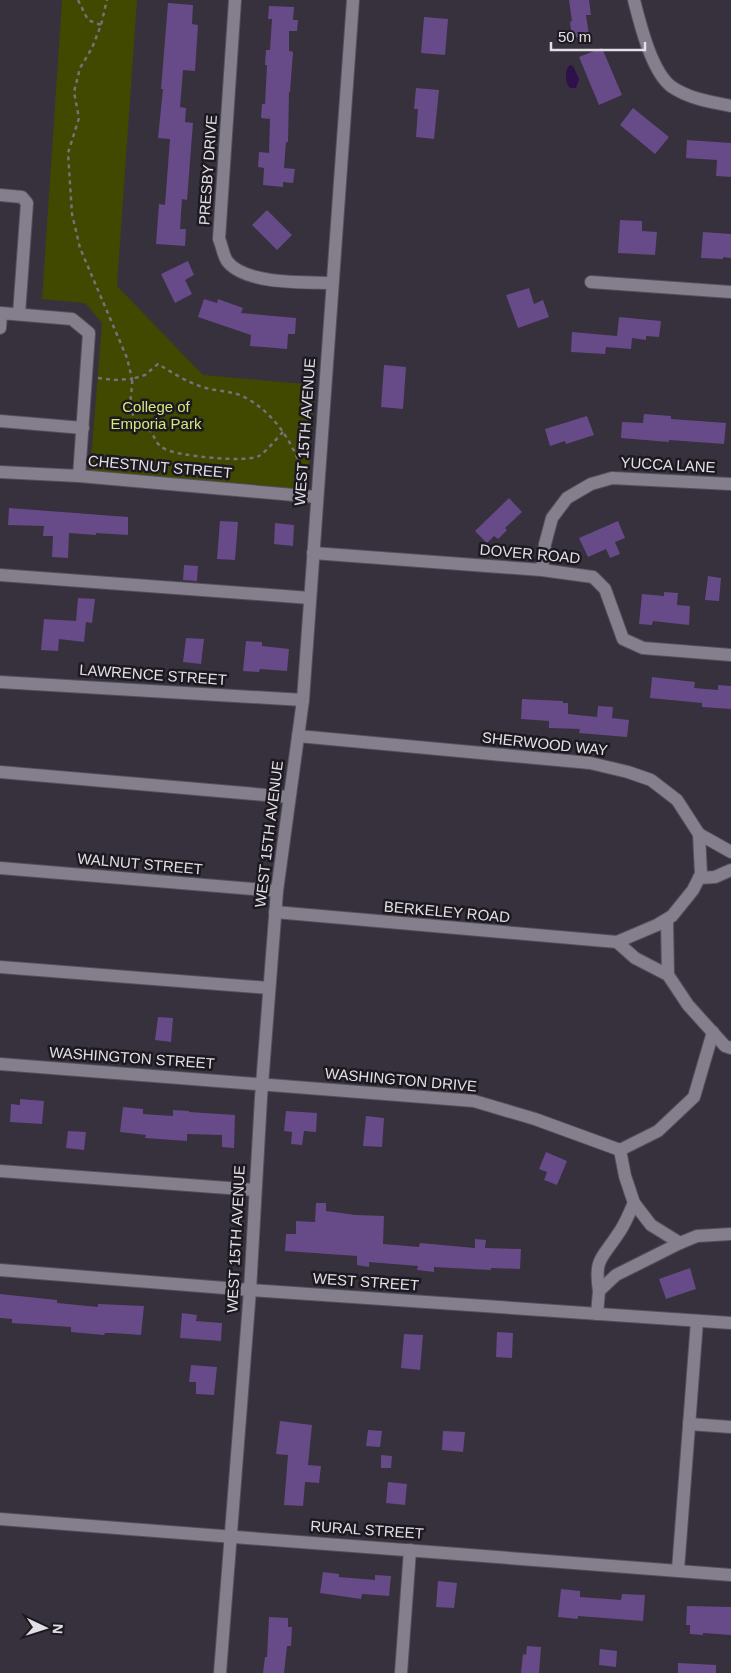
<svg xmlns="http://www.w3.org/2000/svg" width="731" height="1673" viewBox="0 0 731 1673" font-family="Arial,sans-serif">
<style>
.green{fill:#414800}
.water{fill:#2f114a}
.building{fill:#674a88}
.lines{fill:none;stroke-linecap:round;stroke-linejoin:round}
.minor-casing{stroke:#54505b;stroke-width:14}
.path{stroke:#75707b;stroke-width:2.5;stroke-dasharray:4 4;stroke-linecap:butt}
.minor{stroke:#857f8d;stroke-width:12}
.labels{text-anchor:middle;stroke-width:5;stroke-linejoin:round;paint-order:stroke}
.street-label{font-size:15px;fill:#e3dfe7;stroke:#1c1a20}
.park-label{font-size:15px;fill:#d7e67d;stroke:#1c1a20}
</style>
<rect width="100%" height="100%" fill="#36313d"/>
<!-- green -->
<path class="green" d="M 62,0 L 137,0 L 117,286 L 203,375 L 315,385 L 308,481 C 305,488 298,489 290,489 L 90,472 L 102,323 L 85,303 L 42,299 Z"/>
<!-- water -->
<path class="water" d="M 570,65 L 573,66 L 579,79 L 576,88 L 570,88 C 565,83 564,70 570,65 Z"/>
<!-- building -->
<g class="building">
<polygon points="569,0 589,0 591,15 586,15 589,35 572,38 570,22 572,21"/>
<polygon points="168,3 193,5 192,24 198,25 195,71 183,70 180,107 186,108 185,122 193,123 187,200 182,199 180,229 186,229 185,246 156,244 159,204 165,205 170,139 158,138 163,89 161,89"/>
<polygon points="269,6 294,7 293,20 298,20 297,31 289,31 289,51 293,52 290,92 289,92 288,142 286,142 284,168 295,169 293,183 283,182 283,187 263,185 264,168 258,167 259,152 269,153 270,119 261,118 262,104 265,104 267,65 265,65 266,50 270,50 272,19 268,19"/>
<polygon points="424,17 448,19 445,55 421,53"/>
<polygon points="602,48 622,95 599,105 579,57"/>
<polygon points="416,88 439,90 434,139 416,137 418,109 414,109"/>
<polygon points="633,108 669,137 655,154 620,125"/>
<polygon points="687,140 731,143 731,177 716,176 717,160 686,158"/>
<polygon points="267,210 292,235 277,250 252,225"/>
<polygon points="620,220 642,221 642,231 657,232 655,255 618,253"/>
<polygon points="703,232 731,234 731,258 723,257 723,259 701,258"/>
<polygon points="188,261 194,275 185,280 192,294 175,303 161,274"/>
<polygon points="529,288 534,304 543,300 549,317 518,328 506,295"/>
<polygon points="204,299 217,303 218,299 243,308 241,313 296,318 295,334 288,334 287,349 250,346 251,335 198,317"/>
<polygon points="619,317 661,321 659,337 646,336 646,340 632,338 631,349 606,347 605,354 571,352 572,332 617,336"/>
<polygon points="384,365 406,367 403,409 381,407"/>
<polygon points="644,414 671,416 671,419 726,423 724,444 669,440 669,442 621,438 622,422 643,423"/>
<polygon points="587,416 594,435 566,444 565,441 550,446 545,429"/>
<polygon points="509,498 522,512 505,528 507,530 498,539 494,536 487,543 475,531"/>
<polygon points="9,508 128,517 128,535 96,533 96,535 69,533 68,558 52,557 53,536 43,536 44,526 8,525"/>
<polygon points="220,521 238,522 235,560 217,559"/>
<polygon points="618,521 625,538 615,542 620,554 610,558 606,549 588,557 579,538"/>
<polygon points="275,523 294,525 293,546 274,544"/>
<polygon points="184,565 198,566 197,581 183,580"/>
<polygon points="708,576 721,578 719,601 705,600"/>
<polygon points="664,592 678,593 677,605 690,606 689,625 653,621 652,625 639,624 642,594 664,596"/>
<polygon points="78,598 95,599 92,623 86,622 84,642 59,639 58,651 41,650 44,619 76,621"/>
<polygon points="186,638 204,639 201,664 183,662"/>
<polygon points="246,641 262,642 262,646 289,649 287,671 260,669 259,672 243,671"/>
<polygon points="652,677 695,682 694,688 718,690 718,685 731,686 731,709 702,707 702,703 650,698"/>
<polygon points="522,699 563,701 563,703 568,703 568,714 597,717 598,706 613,707 612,718 629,720 627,737 579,733 580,729 549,728 549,721 521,719"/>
<polygon points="158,1017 173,1018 171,1042 155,1040"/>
<polygon points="20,1099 44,1101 42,1124 10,1122 11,1104 20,1105"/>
<polygon points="123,1107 143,1109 143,1114 173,1116 173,1110 189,1111 189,1112 235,1115 234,1148 222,1147 222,1135 187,1134 187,1141 145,1138 146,1135 120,1132"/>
<polygon points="286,1111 317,1113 316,1132 304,1131 302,1145 291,1144 292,1132 284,1131"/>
<polygon points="366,1116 384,1118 382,1147 363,1146"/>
<polygon points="68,1131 86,1132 84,1150 66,1148"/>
<polygon points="546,1152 567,1161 557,1185 544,1180 547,1172 539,1169"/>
<polygon points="316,1203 326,1203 326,1211 356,1215 384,1216 383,1244 419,1247 420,1243 475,1248 475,1239 486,1240 485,1248 521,1249 520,1269 491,1268 491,1270 434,1267 434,1272 417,1270 418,1266 369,1262 369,1267 357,1265 357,1256 285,1251 286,1234 296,1234 296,1221 315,1222"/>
<polygon points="690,1268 696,1289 666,1299 659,1279"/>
<polygon points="0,1294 57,1300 57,1303 98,1307 98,1304 144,1306 141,1335 113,1333 105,1333 104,1335 71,1332 71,1327 12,1323 12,1319 0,1318"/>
<polygon points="182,1313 197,1315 196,1321 222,1323 221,1341 180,1338"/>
<polygon points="497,1332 513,1333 512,1358 496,1357"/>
<polygon points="404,1334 423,1335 420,1370 401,1368"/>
<polygon points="191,1365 217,1367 214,1395 196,1394 196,1382 189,1382"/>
<polygon points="280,1421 312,1425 308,1465 321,1466 319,1483 305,1482 303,1506 284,1505 288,1455 276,1454"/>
<polygon points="368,1430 382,1431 380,1447 366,1446"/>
<polygon points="443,1431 465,1432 463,1452 442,1450"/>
<polygon points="381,1455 392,1456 391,1468 381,1468"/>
<polygon points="388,1482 407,1484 405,1505 386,1503"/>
<polygon points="323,1572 339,1574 339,1577 375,1580 375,1575 391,1576 389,1596 362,1594 361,1599 320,1593"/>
<polygon points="438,1581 457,1583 454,1608 436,1607"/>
<polygon points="561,1589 580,1591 580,1597 621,1600 622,1594 645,1595 643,1621 578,1616 578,1619 558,1617"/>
<polygon points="687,1606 731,1607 731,1635 703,1633 703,1635 690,1634 690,1625 686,1625"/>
<polygon points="269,1617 288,1618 288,1627 292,1627 291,1646 287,1646 284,1673 263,1673 265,1657 267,1657"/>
<polygon points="527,1646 541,1647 539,1673 521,1673 523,1654 526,1655"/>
<polygon points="600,1649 617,1651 616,1667 599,1665"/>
<polygon points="678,1663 716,1665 716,1673 678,1673"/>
</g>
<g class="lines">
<!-- minor casing -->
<g class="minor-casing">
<g id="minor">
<path d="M 235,0 L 219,239 C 222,245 223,255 227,261 C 245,285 305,282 332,283"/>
<path d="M 634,0 C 640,24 652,73 672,87 C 690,99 711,102 731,106"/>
<polyline points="0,195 22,197 27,203 19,314"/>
<polyline points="591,282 731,292"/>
<polyline points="0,328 1,313 72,319 89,333 79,476"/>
<polyline points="0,421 83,428"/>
<polyline points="0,472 79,476 317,497"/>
<polyline points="313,553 542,570 593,577 605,589 623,639 643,648 731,655"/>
<polyline points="542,570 545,544 552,518 567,498 591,484 612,478 731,484"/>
<polyline points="0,575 310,598"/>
<polyline points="0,682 303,700"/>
<polyline points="0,772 289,797"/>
<polyline points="699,834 731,852"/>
<polyline points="0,868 277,891"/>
<polyline points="699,878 715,877 731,870"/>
<polyline points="275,912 617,942 657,925 672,916 693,890 701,874 699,834 677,800 651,780 628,772 590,763 298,736"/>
<polyline points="667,920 668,975"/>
<polyline points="617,942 635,958 668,975 688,1005 725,1046 731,1048"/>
<polyline points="0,967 269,988"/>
<polyline points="0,1064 474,1101 535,1119 620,1150"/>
<polyline points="620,1150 658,1131 694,1097 713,1032"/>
<polyline points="0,1171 255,1190"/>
<polyline points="634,1203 651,1225 680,1243"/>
<polyline points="0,1270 250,1290 731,1323"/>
<path d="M 599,1291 C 594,1258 602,1259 618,1234 C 625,1225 629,1213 634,1203 L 625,1176 L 620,1150"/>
<polyline points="597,1314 599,1291 616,1275 680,1243 697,1236 731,1234"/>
<polyline points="689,1424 731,1427"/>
<polyline points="0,1519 731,1575"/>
<polyline points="678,1570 697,1321"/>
<polyline points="220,1673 250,1290 261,1098 277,891 303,700 353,0"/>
<polyline points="401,1673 410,1550"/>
</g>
</g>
<!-- path -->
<g class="path">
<polyline points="78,0 88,20 101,25"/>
<polyline points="98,378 115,380 132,379 127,358 80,248 72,214 68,153 79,118 74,92 80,68 92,48 101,25 107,0"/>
<path d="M 283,432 C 276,439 266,452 259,456 C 247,463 177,456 165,449 C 156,445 156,439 151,432 C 146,425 136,421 132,413 C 128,402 133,389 132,379 L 145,375 L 158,364 C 173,373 188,383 206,388 C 217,391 229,391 240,395 C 274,410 297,447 305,482"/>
</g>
<!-- minor -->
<use href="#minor" class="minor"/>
</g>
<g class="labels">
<!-- street labels -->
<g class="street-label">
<text transform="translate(208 170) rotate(-86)" y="5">PRESBY DRIVE</text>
<text transform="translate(305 432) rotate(-86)" y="5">WEST 15TH AVENUE</text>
<text transform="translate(668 465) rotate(3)" y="5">YUCCA LANE</text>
<text transform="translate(160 467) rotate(5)" y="5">CHESTNUT STREET</text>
<text transform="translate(530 554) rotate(5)" y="5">DOVER ROAD</text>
<text transform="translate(153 675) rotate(4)" y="5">LAWRENCE STREET</text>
<text transform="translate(545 744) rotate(6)" y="5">SHERWOOD WAY</text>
<text transform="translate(269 834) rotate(-83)" y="5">WEST 15TH AVENUE</text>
<text transform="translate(140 864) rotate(5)" y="5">WALNUT STREET</text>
<text transform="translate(447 912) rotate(5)" y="5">BERKELEY ROAD</text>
<text transform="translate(132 1058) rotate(4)" y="5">WASHINGTON STREET</text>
<text transform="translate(401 1080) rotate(5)" y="5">WASHINGTON DRIVE</text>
<text transform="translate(236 1239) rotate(-87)" y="5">WEST 15TH AVENUE</text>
<text transform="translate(366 1282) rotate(4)" y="5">WEST STREET</text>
<text transform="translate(367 1530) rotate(4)" y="5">RURAL STREET</text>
</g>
<!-- park labels -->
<g class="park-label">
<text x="156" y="412">College of<tspan x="156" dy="17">Emporia Park</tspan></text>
</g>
</g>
<!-- north arrow -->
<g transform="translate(45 1628) rotate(94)" stroke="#1c1a20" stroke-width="4" paint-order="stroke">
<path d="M0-4L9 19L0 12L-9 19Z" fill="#e3dfe7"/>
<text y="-8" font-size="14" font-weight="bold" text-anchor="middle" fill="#e3dfe7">N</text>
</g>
<!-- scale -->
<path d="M551 42v8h94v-8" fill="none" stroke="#e3dfe7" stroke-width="2.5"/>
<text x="558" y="42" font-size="15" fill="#e3dfe7" stroke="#1c1a20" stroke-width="4" paint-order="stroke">50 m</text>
</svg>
